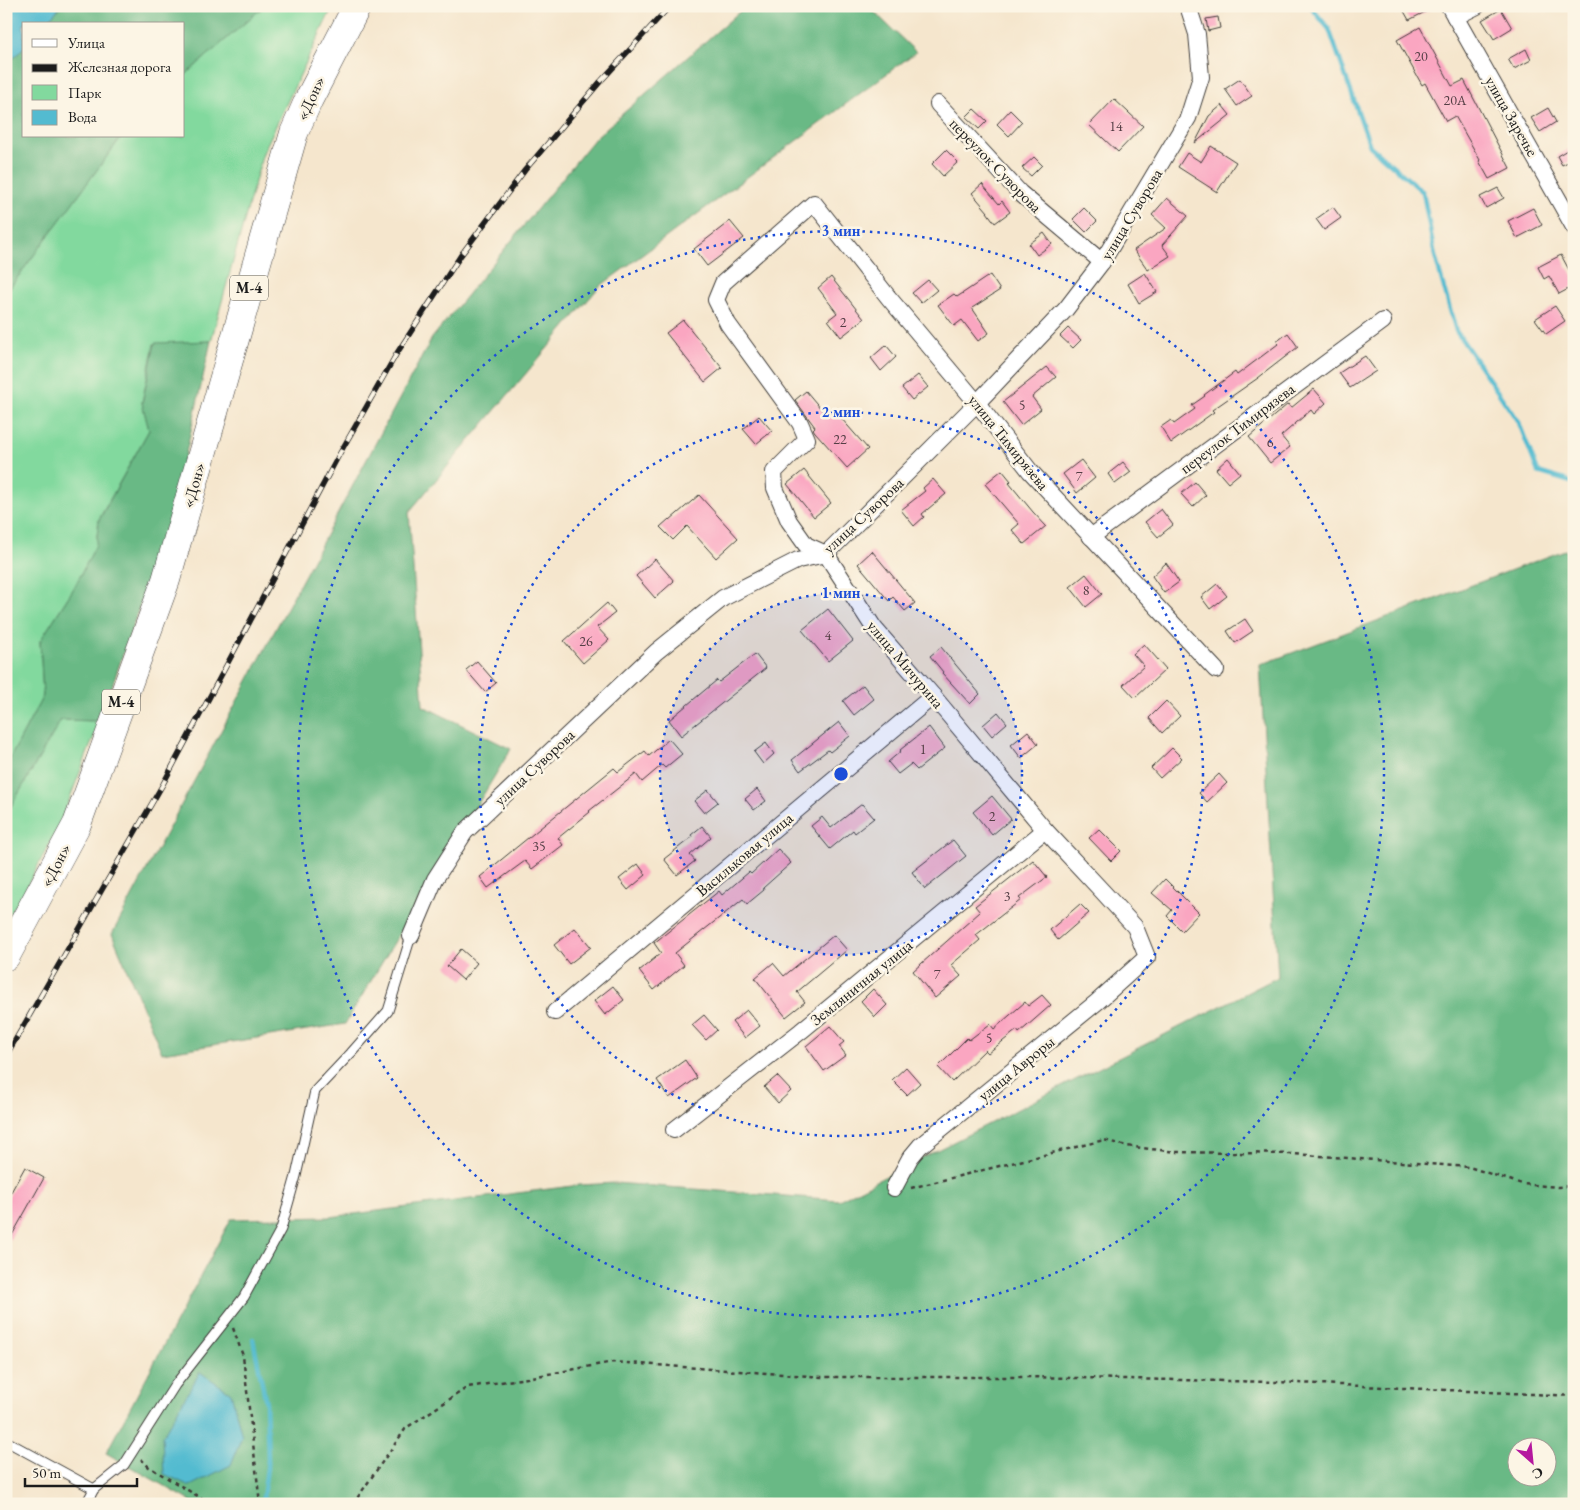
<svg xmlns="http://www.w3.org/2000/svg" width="1580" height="1510" viewBox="0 0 1580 1510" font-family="'EB Garamond',serif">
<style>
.green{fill:#82d99e;stroke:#4f7a5d}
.forest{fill:#69b985;stroke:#426a50;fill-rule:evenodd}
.water{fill:#53bbd0;stroke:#386c76}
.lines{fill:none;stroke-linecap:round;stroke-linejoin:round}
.stream{stroke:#53bbd0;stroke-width:4.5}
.building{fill:#faa6c1}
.service-casing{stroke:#3d3a37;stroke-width:11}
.minor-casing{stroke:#3d3a37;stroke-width:18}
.trunk-casing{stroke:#3d3a37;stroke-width:29}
.path{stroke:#3d3a37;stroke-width:2.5;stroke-dasharray:4 4;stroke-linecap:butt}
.service{stroke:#fff;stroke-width:9}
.minor{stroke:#fff;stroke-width:16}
.trunk{stroke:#fff;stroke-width:28}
.rail-casing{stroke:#1c1c1c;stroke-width:5.5}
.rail{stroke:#fcf5e5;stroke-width:4;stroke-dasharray:11;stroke-linecap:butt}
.ring{fill:none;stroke:#1d4ed8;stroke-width:2.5;stroke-dasharray:2.5 5}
.labels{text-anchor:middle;stroke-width:5;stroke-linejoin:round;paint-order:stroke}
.number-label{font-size:14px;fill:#543e45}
.shield{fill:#fcf5e5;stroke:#5f5d58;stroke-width:1}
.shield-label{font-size:15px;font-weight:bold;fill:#1c1c1c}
.street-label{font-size:16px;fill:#1c1c1c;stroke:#fcf5e5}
.centre{fill:#1d4ed8;stroke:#fcf5e5;stroke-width:2.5}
.ring-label{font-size:15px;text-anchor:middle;font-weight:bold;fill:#1d4ed8;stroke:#fcf5e5;stroke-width:5;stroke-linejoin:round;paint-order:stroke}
</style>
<rect width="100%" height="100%" fill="#fcf5e5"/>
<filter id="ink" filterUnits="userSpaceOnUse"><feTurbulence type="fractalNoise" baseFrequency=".02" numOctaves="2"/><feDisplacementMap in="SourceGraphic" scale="10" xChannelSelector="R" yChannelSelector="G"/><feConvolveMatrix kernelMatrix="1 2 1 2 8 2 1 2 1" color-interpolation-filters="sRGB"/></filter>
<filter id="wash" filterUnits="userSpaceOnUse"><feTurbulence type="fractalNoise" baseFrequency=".0096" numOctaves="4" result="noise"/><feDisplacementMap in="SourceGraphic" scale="20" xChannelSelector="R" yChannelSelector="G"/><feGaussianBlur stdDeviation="1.12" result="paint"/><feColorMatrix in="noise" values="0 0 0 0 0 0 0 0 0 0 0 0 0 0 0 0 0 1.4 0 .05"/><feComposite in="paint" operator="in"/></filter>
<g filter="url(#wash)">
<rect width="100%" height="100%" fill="#f5e6cd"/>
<!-- green -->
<g class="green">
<polygon points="264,6 333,6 263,153 211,341 154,344 142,402 149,430 99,519 96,545 74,588 40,641 43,696 6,766 6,293 122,136 184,136 184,76"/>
<polygon points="61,720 100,721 59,826 25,890 6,919 6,815"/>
</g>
<!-- forest -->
<g class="forest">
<polygon points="61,6 264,6 184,76 184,24 45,24"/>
<polygon points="746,6 780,6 811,14 834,6 868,6 916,52 599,287 409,512 423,706 511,749 345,1024 162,1053 112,934 432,338 596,137"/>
<polygon points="24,47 24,136 122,136 6,293 6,66"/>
<polygon points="211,341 186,453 165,537 142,599 100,721 61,720 6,815 7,764 43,696 40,641 74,588 96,545 99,520 149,430 142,403 155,343"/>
<path d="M 1565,550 L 1574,556 L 1574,1504 L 196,1504 L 106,1453 L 231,1219 L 330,1217 L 580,1185 L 615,1183 L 839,1200 L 1278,977 L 1260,665 ZM 1518,1448 L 1548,1448 L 1548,1478 L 1518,1478 Z"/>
</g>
<!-- water -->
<g class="water">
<polygon points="6,6 61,6 45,24 24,24 24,47 6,66"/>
<polygon points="200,1372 231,1393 242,1436 231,1465 190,1486 164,1474 162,1437"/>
</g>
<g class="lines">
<!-- stream -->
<g class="stream">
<polyline points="1310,6 1329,29 1370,146 1423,192 1435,256 1456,331 1519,423 1538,472 1574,483"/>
<polyline points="253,1339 266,1403 268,1460 263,1499"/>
</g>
</g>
<g id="blocks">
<!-- building -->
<g class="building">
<polygon points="1401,6 1437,6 1409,20"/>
<polygon points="1501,9 1512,28 1494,39 1482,20"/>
<polygon points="1218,17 1220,28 1208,31 1206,19"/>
<polygon points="1420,27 1452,86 1464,80 1510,168 1489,179 1479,161 1480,160 1455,116 1446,121 1425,83 1422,85 1397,40"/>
<polygon points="1526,49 1531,60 1514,69 1508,59"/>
<polygon points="1240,79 1252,96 1237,106 1225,89"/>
<polygon points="1114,99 1143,126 1118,152 1089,125"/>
<polygon points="1222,105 1230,115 1195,143 1209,116"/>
<polygon points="1548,108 1556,122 1540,132 1531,118"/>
<polygon points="974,109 987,121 979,129 966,117"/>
<polygon points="1010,110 1022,122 1009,136 997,124"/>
<polygon points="1211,146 1236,162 1217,192 1178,167 1187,153 1201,162"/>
<polygon points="1574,146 1574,159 1562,165 1557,156"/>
<polygon points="946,150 958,162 943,176 932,164"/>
<polygon points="1034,157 1042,165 1031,176 1022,168"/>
<polygon points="982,184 999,204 1002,201 1010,212 995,223 987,212 988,212 972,193"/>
<polygon points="1498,188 1504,198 1486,208 1480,197"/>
<polygon points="1167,198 1188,216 1162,245 1170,256 1148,270 1134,250 1166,228 1152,215"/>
<polygon points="1333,207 1341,218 1324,230 1316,219"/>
<polygon points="1084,208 1097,221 1086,232 1073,219"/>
<polygon points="1533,208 1542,225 1517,238 1508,221"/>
<polygon points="730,221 744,238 707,266 694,249"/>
<polygon points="1044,233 1052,244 1037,255 1029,244"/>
<polygon points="1561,255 1574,279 1574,286 1559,294 1549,276 1544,279 1538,267"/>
<polygon points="1145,273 1157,292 1139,303 1128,284"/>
<polygon points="990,275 1000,290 972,308 989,333 978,341 962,320 954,326 938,305 954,294 957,297"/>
<polygon points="831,277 864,319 841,337 828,320 837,313 818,288"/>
<polygon points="928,280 937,290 921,303 912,293"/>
<polygon points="1555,306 1565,321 1546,334 1535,319"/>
<polygon points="683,320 722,368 705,382 666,333"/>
<polygon points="1068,328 1081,340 1073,348 1060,336"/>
<polygon points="1288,333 1298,347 1258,378 1212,410 1214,412 1171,443 1161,427 1171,420 1174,424 1195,409 1192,405 1205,396 1204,395 1235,372 1237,375 1278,344 1276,342"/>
<polygon points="886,345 896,357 881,371 871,358"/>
<polygon points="1365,356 1376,371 1350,388 1339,373"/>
<polygon points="1047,367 1056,377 1032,397 1041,409 1021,425 1003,402"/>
<polygon points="918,375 928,387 912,400 902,388"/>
<polygon points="1314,389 1326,403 1314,414 1311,410 1281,436 1290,447 1270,463 1249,437 1288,404 1291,408"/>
<polygon points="806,391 827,416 834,410 868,449 847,468 815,432 813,429 815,427 795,400"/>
<polygon points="759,416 772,431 756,444 743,429"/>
<polygon points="1228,458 1240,473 1228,483 1216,469"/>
<polygon points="1081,460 1095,478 1077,493 1063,474"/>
<polygon points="1123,462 1131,472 1115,484 1108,474"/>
<polygon points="804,470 831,503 814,517 787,484"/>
<polygon points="1002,470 1011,481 1009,483 1033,512 1046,526 1024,544 1012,530 1019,524 985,484"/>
<polygon points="933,479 946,494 922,514 924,517 914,526 901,510 925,491 923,488"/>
<polygon points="1195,482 1206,495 1193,507 1181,494"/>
<polygon points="699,495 738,538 716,558 687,526 673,540 660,527 669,519 670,520"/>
<polygon points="1161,509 1173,525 1158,537 1145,522"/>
<polygon points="872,551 915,603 905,611 893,597 889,601 858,564"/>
<polygon points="655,559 674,581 655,598 636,576"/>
<polygon points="1166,563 1179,582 1164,593 1152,576"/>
<polygon points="1086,574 1102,594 1086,607 1070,587"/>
<polygon points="1217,584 1227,596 1210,609 1201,597"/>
<polygon points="607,603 615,613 597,627 609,640 583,663 564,641"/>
<polygon points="828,609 853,641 828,661 802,630"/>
<polygon points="1245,619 1253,631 1235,643 1227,631"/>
<polygon points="1144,644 1166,669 1135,698 1123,685 1144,666 1133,654"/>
<polygon points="941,647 980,694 970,704 942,673 943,672 930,656"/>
<polygon points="755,654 766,668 681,736 669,720 717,680 719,682"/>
<polygon points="477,661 496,683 485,692 466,670"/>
<polygon points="863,685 874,699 854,715 843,701"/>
<polygon points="1166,701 1180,716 1162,733 1149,718"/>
<polygon points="998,712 1007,723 992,736 983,725"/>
<polygon points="839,722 850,736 830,752 828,750 800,771 792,760"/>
<polygon points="929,727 945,748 917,770 911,764 898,774 888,762 901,751 900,750"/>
<polygon points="1028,731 1038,744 1021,758 1011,745"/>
<polygon points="669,739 682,754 665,768 662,765 642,782 636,774 589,811 590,812 558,838 563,845 532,869 525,861 488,888 480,877 614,768 618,772 645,751 649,756"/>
<polygon points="766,743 774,754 763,764 754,752"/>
<polygon points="1172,748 1182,758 1160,778 1151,768"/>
<polygon points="1219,774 1227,783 1207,802 1199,793"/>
<polygon points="757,789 766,801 754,810 745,799"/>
<polygon points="708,790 718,802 704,813 694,801"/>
<polygon points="992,796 1011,819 992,835 973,812"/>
<polygon points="862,804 874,818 855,833 853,830 830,849 811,826 822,817 831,828"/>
<polygon points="702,826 711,837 690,855 695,861 677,875 664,859 692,837 691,835"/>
<polygon points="1099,829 1121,851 1111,861 1089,838"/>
<polygon points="953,840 966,856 925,889 912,872"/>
<polygon points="778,849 791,863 763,888 764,890 747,904 743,899 675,953 684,965 654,990 639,971 661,953 654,943 719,891 722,895 749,872 751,874"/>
<polygon points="1033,860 1047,877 1019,898 1021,900 976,935 980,940 951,965 961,976 935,998 913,971 980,912 975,906"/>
<polygon points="638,864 646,875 628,890 619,879"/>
<polygon points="1165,879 1199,913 1182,931 1167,916 1172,910 1152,893"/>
<polygon points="1080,904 1089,913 1058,940 1050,930"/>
<polygon points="575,928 591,947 569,964 554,945"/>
<polygon points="834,935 847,950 797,992 805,1002 786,1017 755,978 773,963 784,976"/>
<polygon points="461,949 477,963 463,980 447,966"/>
<polygon points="613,986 624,1000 605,1015 594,1001"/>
<polygon points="873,989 887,1005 875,1017 861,1001"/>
<polygon points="1042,995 1051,1005 1019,1033 1017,1030 988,1053 985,1050 952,1082 938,1067 967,1038 969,1040 990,1024 994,1029 1025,1002 1028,1006"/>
<polygon points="747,1010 760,1026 745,1038 732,1022"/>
<polygon points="704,1015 717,1030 706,1040 692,1025"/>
<polygon points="830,1026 844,1042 839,1046 846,1055 824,1071 806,1046"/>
<polygon points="685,1060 697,1078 669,1098 657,1080"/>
<polygon points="906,1067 920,1083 907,1095 892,1080"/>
<polygon points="777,1076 791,1091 778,1103 764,1087"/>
<polygon points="25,1167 44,1178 6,1246 6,1201"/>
</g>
</g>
</g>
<g filter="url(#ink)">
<use href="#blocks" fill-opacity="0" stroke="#3d3a37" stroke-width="1"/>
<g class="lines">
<!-- service casing -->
<g class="service-casing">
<g id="service">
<polyline points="6,1441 94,1489 86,1504"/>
<polyline points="94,1489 124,1465 175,1385 244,1297 281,1229 296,1176 315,1091 351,1053 388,1011 411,936"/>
</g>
</g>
<!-- minor casing -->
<g class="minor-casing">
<g id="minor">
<polyline points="1449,6 1574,227"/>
<polyline points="1455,17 1477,6"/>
<polyline points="938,104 1020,193 1102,262"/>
<polyline points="1091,537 1383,321"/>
<polyline points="411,936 435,879 465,832 656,652 723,598 798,560 826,554 977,403 1066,309 1102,262 1188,118 1201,77 1197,34 1188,6"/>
<polyline points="555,1012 933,696"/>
<polyline points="674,1130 801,1031 1045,830"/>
<polyline points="894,1188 910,1158 920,1146 1097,1002 1147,957 1135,927 1103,892 1045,830 933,696 874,628 826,554 806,545 789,521 775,488 774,472 807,439 800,423 728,324 716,300 723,283 814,203 889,298 977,403 1030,471 1216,670"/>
</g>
</g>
<!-- trunk casing -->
<g class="trunk-casing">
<polyline id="trunk" points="6,956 77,824 166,580 294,133 309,99 357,6"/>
</g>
<!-- path -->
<g class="path">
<polyline points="911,1188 1104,1140 1126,1146 1176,1152 1293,1154 1469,1167 1522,1184 1558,1187 1574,1186"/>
<polyline points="233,1328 243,1356 260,1504"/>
<polyline points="141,1459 149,1467 211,1504"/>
<polyline points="353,1504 406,1428 468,1387 527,1378 613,1362 823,1377 1026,1377 1277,1382 1574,1396"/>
</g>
<!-- service -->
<use href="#service" class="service"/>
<!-- minor -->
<use href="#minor" class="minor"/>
<!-- trunk -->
<use href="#trunk" class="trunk"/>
<!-- rail casing -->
<g class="rail-casing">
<polyline id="rail" points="6,1056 163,784 340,453 397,353 461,255 525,170 600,82 670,6"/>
</g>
<!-- rail -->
<use href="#rail" class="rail"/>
</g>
</g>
<!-- distance rings -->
<circle cx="841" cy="774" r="181" fill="#1d4ed8" fill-opacity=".12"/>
<g class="ring">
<circle cx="841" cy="774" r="181"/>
<circle cx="841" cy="774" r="362"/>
<circle cx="841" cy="774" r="543"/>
</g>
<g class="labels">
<!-- number labels -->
<g class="number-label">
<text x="1421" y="61">20</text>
<text x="1455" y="105">20А</text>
<text x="1116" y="131">14</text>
<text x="843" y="327">2</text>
<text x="1022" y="410">5</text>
<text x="840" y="444">22</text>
<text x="1270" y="447">6</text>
<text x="1079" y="481">7</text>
<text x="1086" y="595">8</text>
<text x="828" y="640">4</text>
<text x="586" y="646">26</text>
<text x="923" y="754">1</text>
<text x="992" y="821">2</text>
<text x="539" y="851">35</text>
<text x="1007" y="901">3</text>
<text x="937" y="979">7</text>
<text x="989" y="1043">5</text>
</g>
<!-- shield labels -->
<g class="shield">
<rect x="230" y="275.5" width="38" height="25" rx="4"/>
<rect x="102" y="689.5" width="38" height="25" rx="4"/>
</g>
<g class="shield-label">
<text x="249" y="293">М-4</text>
<text x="121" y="707">М-4</text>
</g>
<!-- street labels -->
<g class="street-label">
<text transform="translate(310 98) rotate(-65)" y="6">«Дон»</text>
<text transform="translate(1512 116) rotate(60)" y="6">улица Заречье</text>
<text transform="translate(996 165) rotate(46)" y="6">переулок Суворова</text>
<text transform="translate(1131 214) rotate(-59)" y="6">улица Суворова</text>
<text transform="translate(1237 428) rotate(-37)" y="6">переулок Тимирязева</text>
<text transform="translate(1009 442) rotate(51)" y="6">улица Тимирязева</text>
<text transform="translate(193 485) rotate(-74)" y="6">«Дон»</text>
<text transform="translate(863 515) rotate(-43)" y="6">улица Суворова</text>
<text transform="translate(906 664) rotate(50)" y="6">улица Мичурина</text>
<text transform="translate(534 767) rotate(-43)" y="6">улица Суворова</text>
<text transform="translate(744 854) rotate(-40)" y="6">Васильковая улица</text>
<text transform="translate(55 865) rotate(-62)" y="6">«Дон»</text>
<text transform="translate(861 982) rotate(-39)" y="6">Земляничная улица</text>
<text transform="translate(1016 1068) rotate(-39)" y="6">улица Авроры</text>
</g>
</g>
<circle cx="841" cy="774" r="8" class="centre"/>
<g class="ring-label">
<text x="841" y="236">3 мин</text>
<text x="841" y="417">2 мин</text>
<text x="841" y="598">1 мин</text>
</g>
<!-- margin -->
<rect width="1580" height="1510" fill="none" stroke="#fcf5e5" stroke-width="25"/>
<!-- legend -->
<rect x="22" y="22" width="162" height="115" fill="#fcf5e5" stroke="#a29e95"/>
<rect x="32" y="39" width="25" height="8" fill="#ffffff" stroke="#a29e95"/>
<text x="68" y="48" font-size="15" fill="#1c1c1c">Улица</text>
<rect x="32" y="64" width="25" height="8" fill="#1c1c1c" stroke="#a29e95"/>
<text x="68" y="72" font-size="15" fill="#1c1c1c">Железная дорога</text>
<rect x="32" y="85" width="25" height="15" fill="#82d99e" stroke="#a29e95"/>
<text x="68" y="98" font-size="15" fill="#1c1c1c">Парк</text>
<rect x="32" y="110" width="25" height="15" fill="#53bbd0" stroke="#a29e95"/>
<text x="68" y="122" font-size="15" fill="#1c1c1c">Вода</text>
<!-- north arrow -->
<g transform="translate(1532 1462) rotate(153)"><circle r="24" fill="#fcf5e5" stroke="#a29e95"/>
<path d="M0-4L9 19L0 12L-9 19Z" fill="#b5179e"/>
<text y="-8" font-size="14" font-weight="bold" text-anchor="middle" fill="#1c1c1c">С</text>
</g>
<!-- scale -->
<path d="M25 1478v8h112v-8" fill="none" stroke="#1c1c1c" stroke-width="2.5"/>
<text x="32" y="1478" font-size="15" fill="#1c1c1c" stroke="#fcf5e5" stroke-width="4" paint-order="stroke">50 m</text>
</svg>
